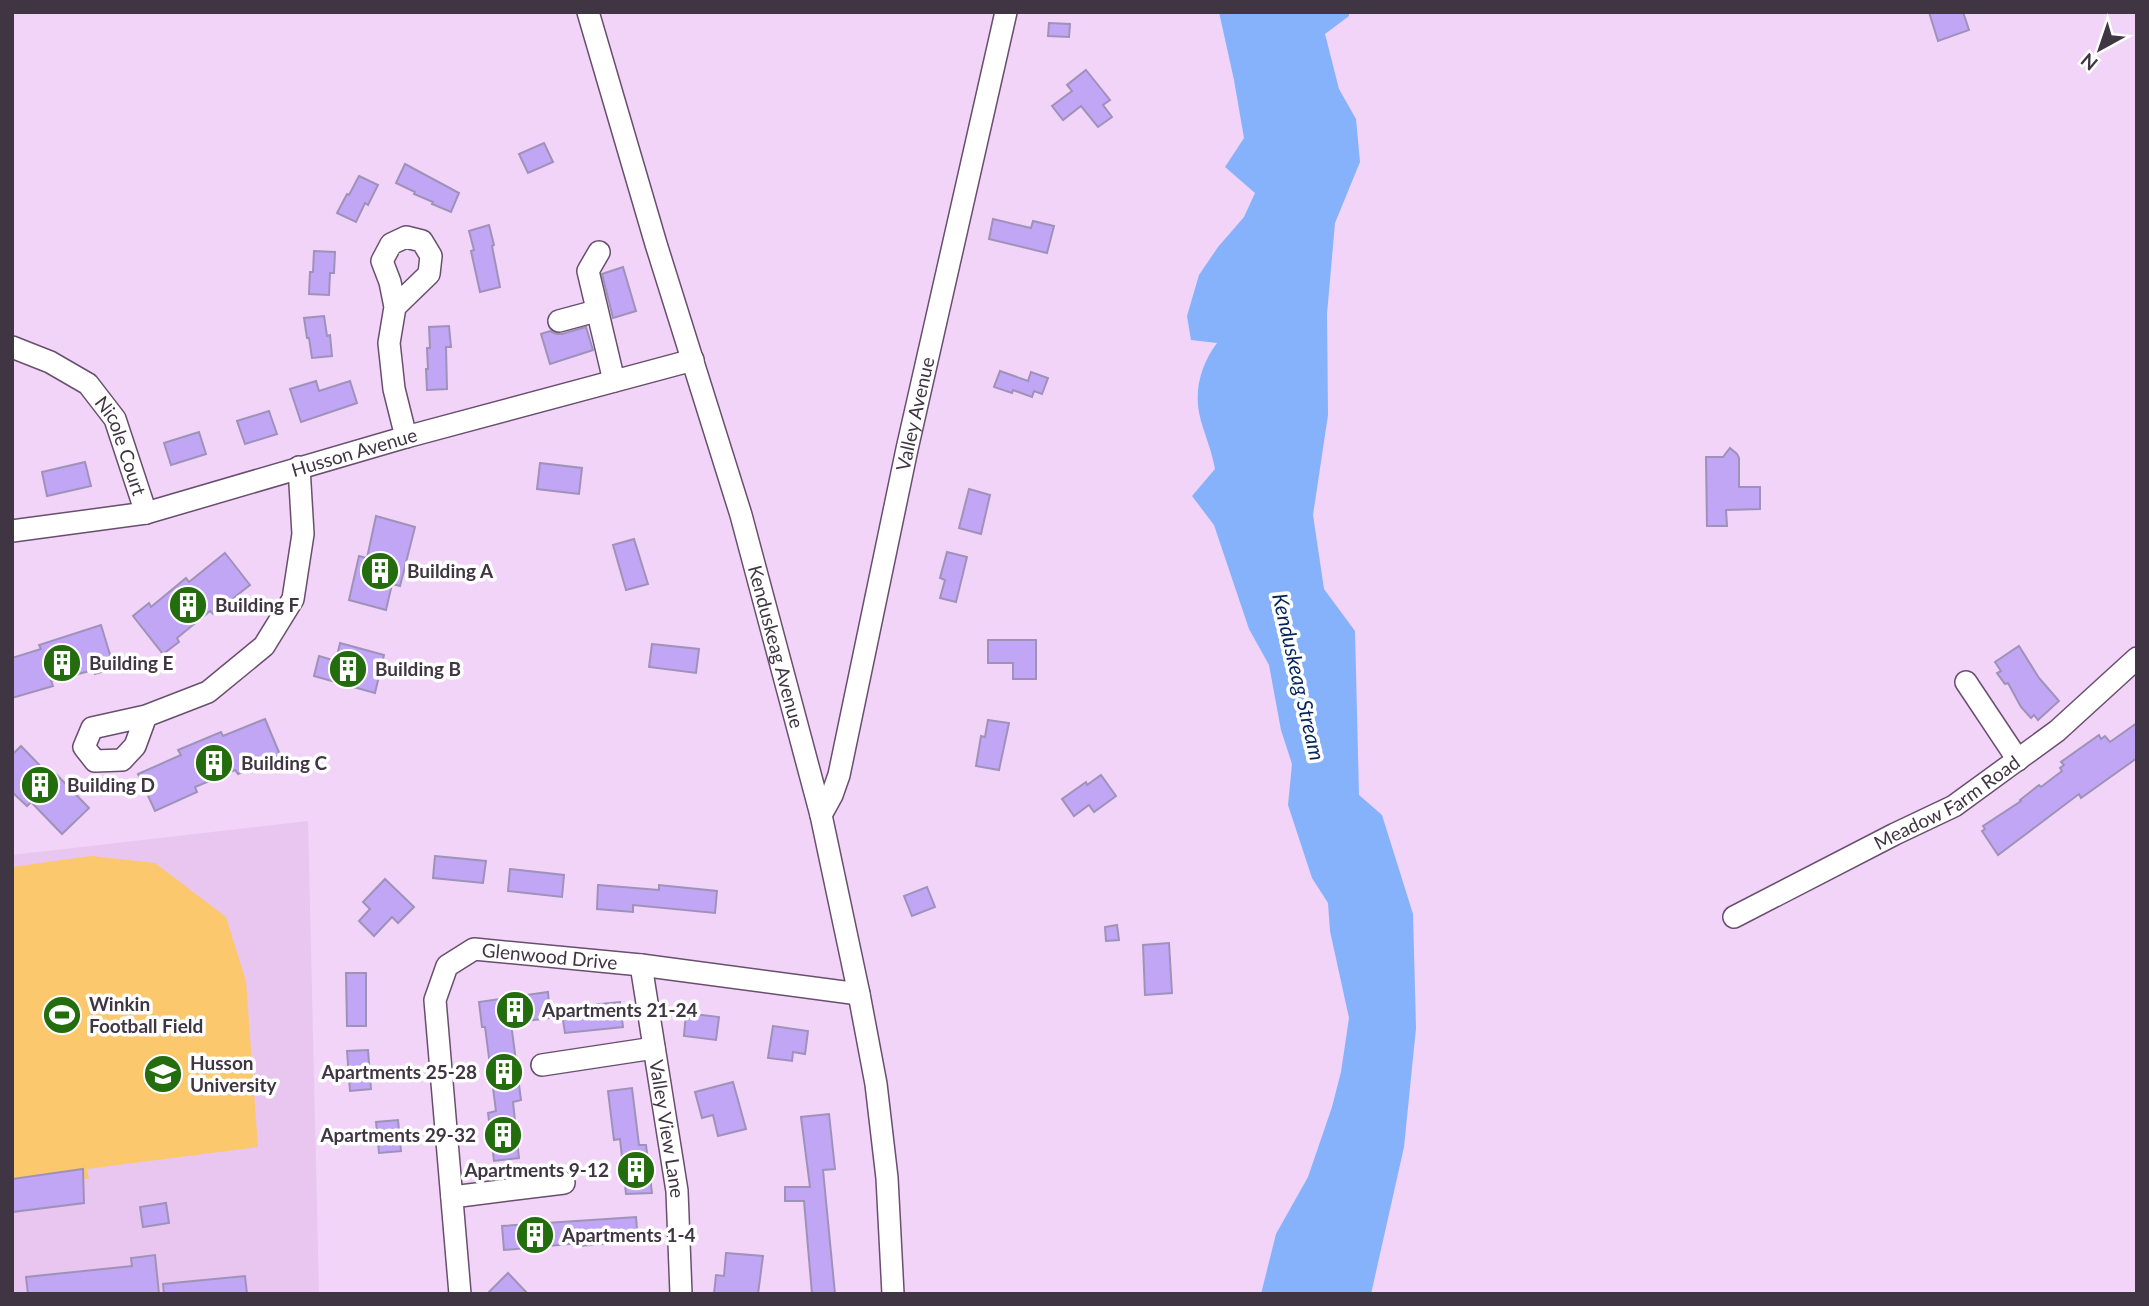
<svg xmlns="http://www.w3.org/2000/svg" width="2149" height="1306" viewBox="0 0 2149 1306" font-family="Lato,sans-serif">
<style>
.built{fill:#e8c6ef}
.green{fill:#fbc86e}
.water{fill:#85b2fa}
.building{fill:#c2a6f6;stroke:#9f92b9;stroke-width:2}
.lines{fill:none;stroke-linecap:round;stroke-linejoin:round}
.minor-casing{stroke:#684f6d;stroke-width:24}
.minor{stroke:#fff;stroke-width:21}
.labels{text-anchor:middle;stroke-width:7;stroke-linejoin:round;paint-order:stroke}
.street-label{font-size:19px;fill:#403543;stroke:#fff}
.poi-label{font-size:19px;font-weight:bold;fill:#403543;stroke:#fff;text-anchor:start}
.water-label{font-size:21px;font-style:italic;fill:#05265d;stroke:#fff}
</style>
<rect width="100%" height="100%" fill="#f1d4f8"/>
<!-- built -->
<polygon class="built" points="308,821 319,1294 12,1294 12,855"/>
<!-- green -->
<polygon class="green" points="91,856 155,863 226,917 246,981 258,1147 87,1169 89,1179 83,1179 12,1212 12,867"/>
<!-- water -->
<path class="water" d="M 1219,12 L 1349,12 L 1349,16 L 1325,34 L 1339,89 L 1356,119 L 1360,162 L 1335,223 L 1327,314 L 1328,415 L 1313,515 L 1324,589 L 1355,631 L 1359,795 L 1382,815 L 1413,914 L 1416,1028 L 1404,1147 L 1371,1294 L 1261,1294 L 1276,1234 L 1308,1177 L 1332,1107 L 1341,1072 L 1349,1018 L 1330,931 L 1328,903 L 1312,878 L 1288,805 L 1292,764 L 1281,730 L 1269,665 L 1249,629 L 1214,525 L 1192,496 L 1215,469 C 1212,452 1206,438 1201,421 C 1193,393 1200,366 1217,343 L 1191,340 L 1187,316 L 1199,275 L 1218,247 L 1244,217 L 1255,193 L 1225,167 L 1244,138 L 1234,80 Z"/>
<!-- building -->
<g class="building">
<polygon points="1929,12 1963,12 1969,30 1938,41"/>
<polygon points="1049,23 1070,24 1069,37 1048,36"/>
<polygon points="1086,70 1110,100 1103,105 1112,117 1098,127 1081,106 1063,120 1052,106 1072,91 1067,85"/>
<polygon points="544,143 553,162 528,173 519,154"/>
<polygon points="405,164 459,193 451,212 432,204 433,202 414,194 415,192 396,183"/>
<polygon points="359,176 378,185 368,205 365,203 356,222 337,213 347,194 349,195"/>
<polygon points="993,219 1031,228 1033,221 1054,226 1047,253 989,239"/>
<polygon points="489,225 494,245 492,246 500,287 480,292 471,251 474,250 469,231"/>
<polygon points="314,251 335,252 334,273 330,273 329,295 309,294 310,272 313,272"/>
<polygon points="623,267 636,311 613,318 602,274"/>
<polygon points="324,316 327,336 330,335 332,356 312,358 309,338 307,338 304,318"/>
<polygon points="449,326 451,347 446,347 447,389 427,390 426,369 428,369 427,348 430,348 429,327"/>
<polygon points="586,327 593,350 550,364 541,334 550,331 556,334 562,334"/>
<polygon points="1000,371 1028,381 1031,372 1048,378 1042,394 1034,391 1032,397 1013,390 1012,393 994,387"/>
<polygon points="316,381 319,391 350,381 357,403 301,422 290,389"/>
<polygon points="269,411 277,434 245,444 237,421"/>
<polygon points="199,432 206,454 171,465 164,443"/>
<polygon points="1730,448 1737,454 1739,458 1739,487 1760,487 1760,509 1726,510 1727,526 1707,526 1706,457 1723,457"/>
<polygon points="85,462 91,486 47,496 42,472"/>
<polygon points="540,463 582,468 579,494 537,489"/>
<polygon points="969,489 990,495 981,534 959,528"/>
<polygon points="376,516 415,527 400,586 392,584 386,610 349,600 359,556 367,558"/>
<polygon points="634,539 648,584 626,590 613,545"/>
<polygon points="947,552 967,557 956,602 940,598 945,580 940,578"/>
<polygon points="225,553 250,585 213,614 210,611 177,638 179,642 163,654 133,616 149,603 151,607 186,578 189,582"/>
<polygon points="101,625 114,668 95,674 94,670 51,681 53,686 12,698 12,658 41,649 39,645"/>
<polygon points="988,640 1036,640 1036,679 1013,679 1013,663 988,663"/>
<polygon points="340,643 384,655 375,693 314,676 319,656 336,661"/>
<polygon points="652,644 699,649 696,673 649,667"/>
<polygon points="2019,646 2039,678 2059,701 2038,720 2034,715 2031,718 2021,707 2008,683 2005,684 1997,673 2001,671 1995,662"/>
<polygon points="265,719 281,757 238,774 235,770 195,787 197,792 155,811 138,774 181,755 178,750 221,732 223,736"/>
<polygon points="988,720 1009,723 999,770 976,766 981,736 985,737"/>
<polygon points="2137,723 2137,758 2081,798 2079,794 1998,855 1982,831 1985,829 1983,826 2021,801 2020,800 2039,785 2041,787 2062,771 2060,768 2064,765 2061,762 2099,735 2101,739 2105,736 2110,742"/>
<polygon points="21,746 52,778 56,774 89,808 62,834 31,802 27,806 12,792 12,755"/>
<polygon points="1101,775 1116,796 1094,812 1089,805 1074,816 1062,799 1086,782 1087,785"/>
<polygon points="435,856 486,861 483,883 433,878"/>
<polygon points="510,869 564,875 562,897 508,891"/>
<polygon points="385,879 414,907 398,923 392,917 374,936 359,921 370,909 363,902"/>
<polygon points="598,885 659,890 659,885 717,891 715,913 633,905 633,912 597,909"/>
<polygon points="927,887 935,907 912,916 904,896"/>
<polygon points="1117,925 1119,940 1106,941 1105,927"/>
<polygon points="1169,943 1172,993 1145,995 1143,945"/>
<polygon points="346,973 366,973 366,1026 347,1026"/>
<polygon points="548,992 550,1018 511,1023 521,1100 513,1102 519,1158 494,1161 488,1113 496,1111 485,1027 482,1027 479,1002"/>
<polygon points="620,1002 623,1027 565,1033 561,1008"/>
<polygon points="686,1013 719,1017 716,1040 684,1036"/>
<polygon points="773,1026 808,1031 805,1054 793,1052 792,1061 768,1058"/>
<polygon points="368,1050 371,1089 350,1091 347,1051"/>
<polygon points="733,1082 746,1129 718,1136 713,1115 702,1118 695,1092"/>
<polygon points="632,1088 639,1145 646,1145 652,1193 626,1194 620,1139 614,1140 608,1091"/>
<polygon points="829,1114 835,1169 823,1170 835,1294 812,1294 804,1201 785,1201 785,1187 810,1187 801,1117"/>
<polygon points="398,1120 401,1151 379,1153 376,1122"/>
<polygon points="83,1169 84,1203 12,1212 12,1179"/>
<polygon points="166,1203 169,1223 143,1227 140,1207"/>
<polygon points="636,1217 638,1241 580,1246 580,1243 504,1250 502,1226"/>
<polygon points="726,1253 763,1256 758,1294 714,1294 716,1275 724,1276"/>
<polygon points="155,1255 159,1294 28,1294 26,1277 132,1266 131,1258"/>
<polygon points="508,1273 528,1294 487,1294"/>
<polygon points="245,1276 247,1294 164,1294 163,1284"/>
</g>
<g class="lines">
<!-- minor casing -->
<g class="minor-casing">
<g id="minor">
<path id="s1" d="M 588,12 L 656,244 L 741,515 L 821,815 L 859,994 L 876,1084 L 887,1178 L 893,1294"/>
<polyline points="599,252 588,271 614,381"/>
<polyline points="395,307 390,282 382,261 391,244 406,237 422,241 431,256 429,274 395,307 389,343 394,389 406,437"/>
<polyline points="559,321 596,311"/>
<path id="s2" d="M 12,347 L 50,362 L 88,384 L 115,419 L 146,513"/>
<path id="s3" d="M 12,531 L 146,513 L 406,437 L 693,360"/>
<polyline points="1966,682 2018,760"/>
<polyline points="146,716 135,746 122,760 95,761 84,747 92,728 146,716 208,692 264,646 293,599 303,534 299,467"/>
<path id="s4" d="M 821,815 L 832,795 L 839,775 L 907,449 L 1006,12"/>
<path id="s5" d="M 1734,917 L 1895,834 L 1954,806 L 2057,731 L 2137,658"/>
<path id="s6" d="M 641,965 L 677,1191 L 681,1294"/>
<polyline points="542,1065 654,1048"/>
<polyline points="452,1197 564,1183"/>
<path id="s7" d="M 460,1294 L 435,1000 L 447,966 L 474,949 L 641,965 L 859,994"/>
</g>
</g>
<!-- minor -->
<use href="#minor" class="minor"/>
</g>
<!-- icons -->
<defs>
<g id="building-disc" transform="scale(2.0125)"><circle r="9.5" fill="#246d0e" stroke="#fff"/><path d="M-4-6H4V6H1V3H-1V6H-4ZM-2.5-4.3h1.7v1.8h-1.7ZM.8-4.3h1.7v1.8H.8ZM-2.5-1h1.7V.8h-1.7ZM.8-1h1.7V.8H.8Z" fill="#fff"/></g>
<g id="stadium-disc" transform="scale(2.0125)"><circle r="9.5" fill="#246d0e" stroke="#fff"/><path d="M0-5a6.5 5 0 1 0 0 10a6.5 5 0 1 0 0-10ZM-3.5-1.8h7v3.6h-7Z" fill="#fff"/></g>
<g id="university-disc" transform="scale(2.0125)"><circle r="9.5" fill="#246d0e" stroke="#fff"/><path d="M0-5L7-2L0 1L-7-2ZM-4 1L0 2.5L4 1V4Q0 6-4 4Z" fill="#fff"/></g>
</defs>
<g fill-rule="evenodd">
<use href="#building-disc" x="380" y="571"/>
<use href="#building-disc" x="188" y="605"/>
<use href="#building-disc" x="62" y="663"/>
<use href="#building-disc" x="348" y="669"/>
<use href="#building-disc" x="214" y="763"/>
<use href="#building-disc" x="40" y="785"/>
<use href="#building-disc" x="515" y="1010"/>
<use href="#stadium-disc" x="62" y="1015"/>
<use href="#building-disc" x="504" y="1072"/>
<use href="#university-disc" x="163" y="1074"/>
<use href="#building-disc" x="503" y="1135"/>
<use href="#building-disc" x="636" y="1170"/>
<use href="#building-disc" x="535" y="1235"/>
</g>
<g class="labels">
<!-- street labels -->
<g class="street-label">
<text dy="7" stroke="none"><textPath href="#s4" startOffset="413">Valley Avenue</textPath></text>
<text dy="7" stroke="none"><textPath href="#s2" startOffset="156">Nicole Court</textPath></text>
<text dy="7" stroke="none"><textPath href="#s3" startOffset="352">Husson Avenue</textPath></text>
<text dy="7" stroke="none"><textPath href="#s1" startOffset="662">Kenduskeag Avenue</textPath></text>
<text dy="7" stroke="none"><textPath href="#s5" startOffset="242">Meadow Farm Road</textPath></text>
<text dy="7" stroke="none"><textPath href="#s7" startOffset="439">Glenwood Drive</textPath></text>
<text dy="7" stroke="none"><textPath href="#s6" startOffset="166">Valley View Lane</textPath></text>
</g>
<!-- poi labels -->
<g class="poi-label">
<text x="407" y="578">Building A</text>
<text x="215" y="612">Building F</text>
<text x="89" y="670">Building E</text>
<text x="375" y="676">Building B</text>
<text x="241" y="770">Building C</text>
<text x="67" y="792">Building D</text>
<text x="89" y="1011">Winkin<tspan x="89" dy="22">Football Field</tspan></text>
<text x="542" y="1017">Apartments 21-24</text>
<text x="190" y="1070">Husson<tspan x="190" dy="22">University</tspan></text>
<text x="477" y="1079" text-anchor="end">Apartments 25-28</text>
<text x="476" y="1142" text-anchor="end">Apartments 29-32</text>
<text x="609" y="1177" text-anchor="end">Apartments 9-12</text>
<text x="562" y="1242">Apartments 1-4</text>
</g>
<!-- water labels -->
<g class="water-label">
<text transform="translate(1298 677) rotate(77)" y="7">Kenduskeag Stream</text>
</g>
</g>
<!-- border -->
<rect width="2149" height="1306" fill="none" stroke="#403543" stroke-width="28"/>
<!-- north arrow -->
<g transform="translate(2100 49) rotate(220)" stroke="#ffffff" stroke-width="5" paint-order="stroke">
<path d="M0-5L12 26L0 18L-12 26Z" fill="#403543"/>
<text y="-10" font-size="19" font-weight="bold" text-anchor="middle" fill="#403543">N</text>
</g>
</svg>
